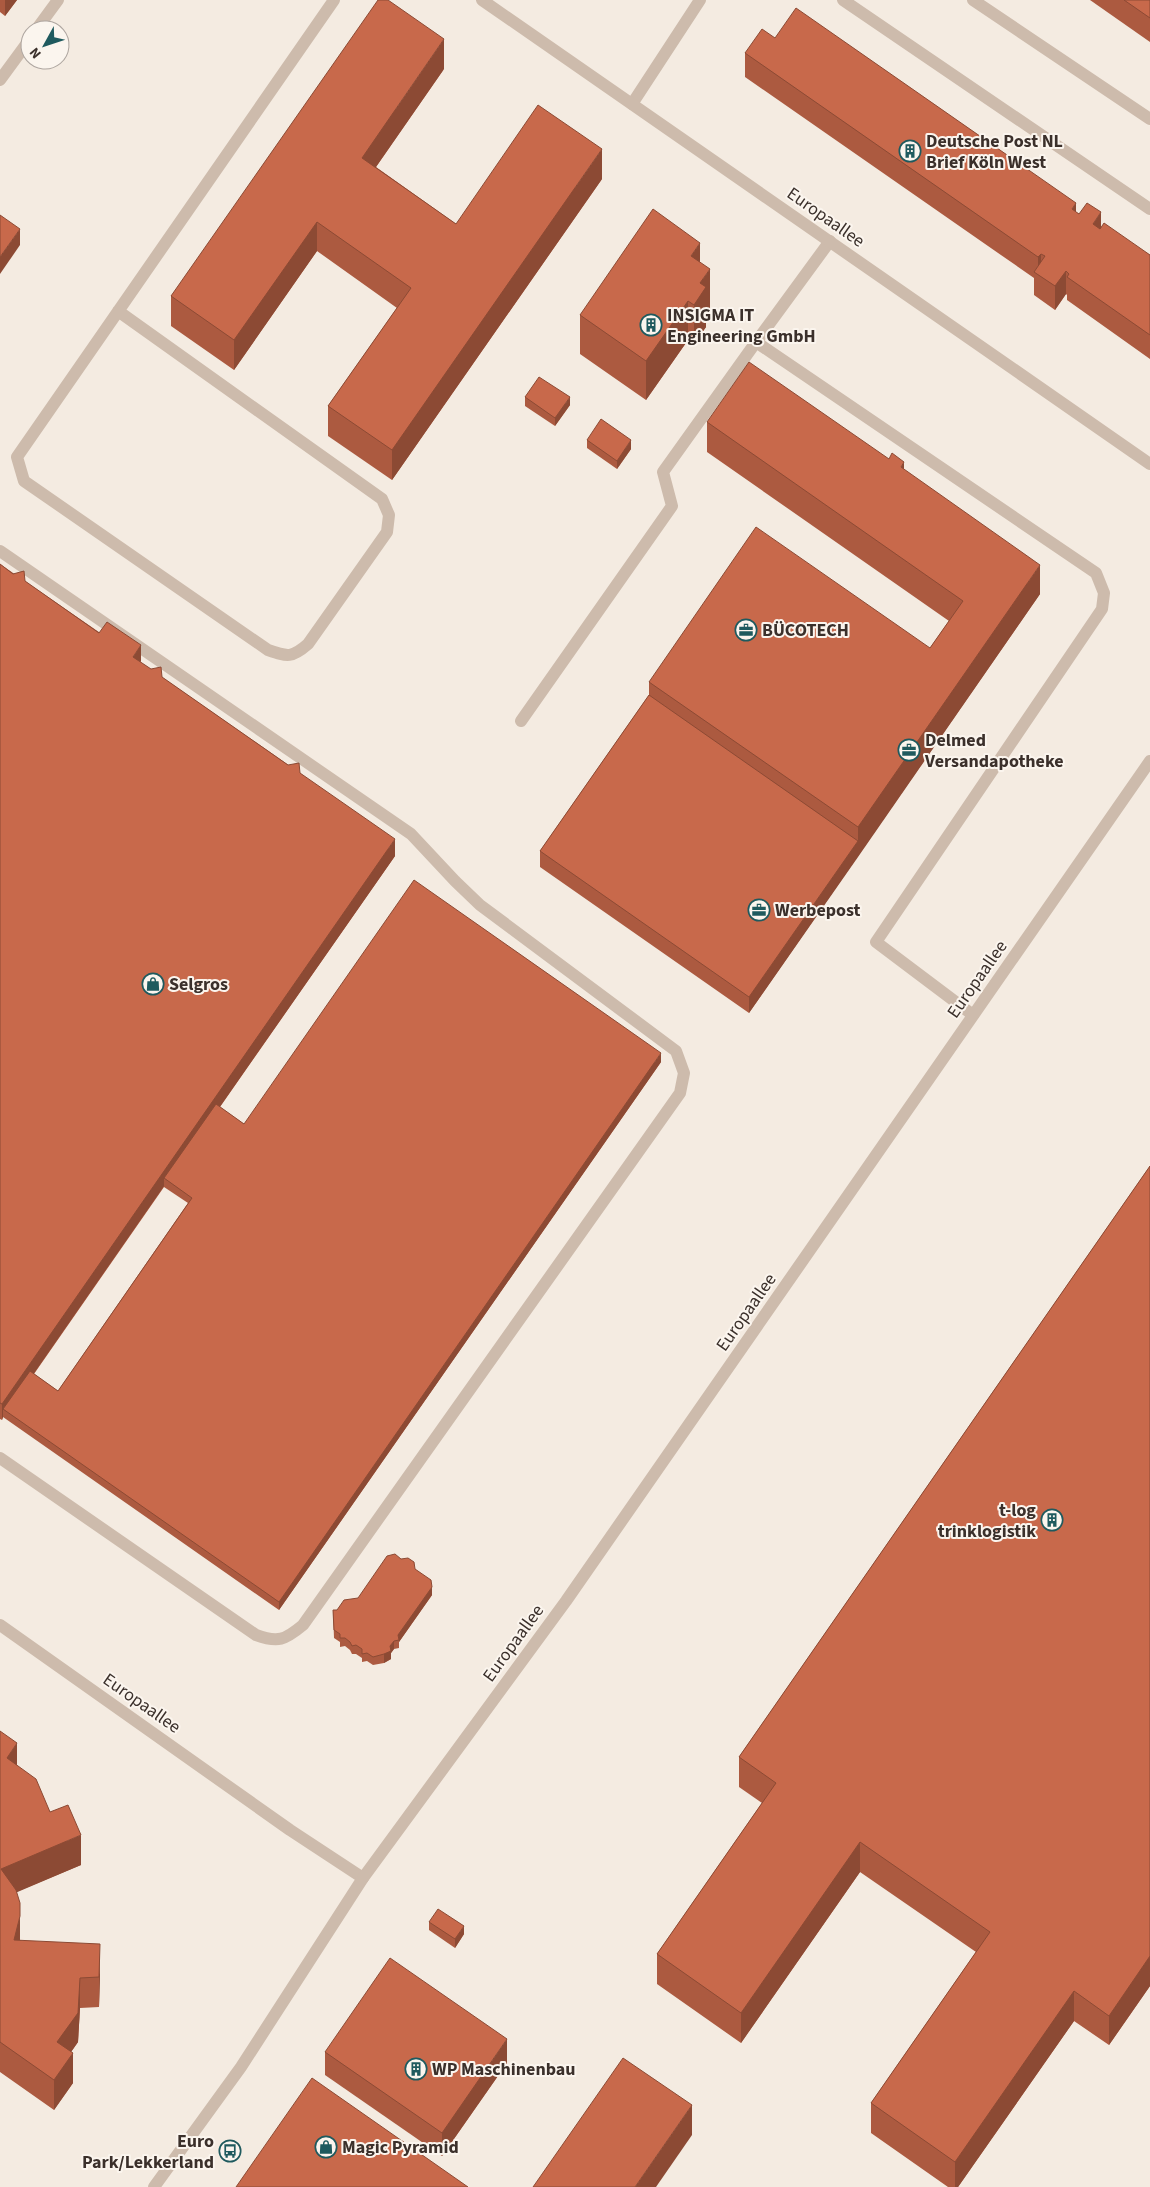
<svg xmlns="http://www.w3.org/2000/svg" width="1150" height="2187" viewBox="0 0 1150 2187" font-family="'Source Sans 3',sans-serif">
<style>
.lines{fill:none;stroke-linecap:round;stroke-linejoin:round}
.service{stroke:#cdbbac;stroke-width:12}
.minor{stroke:#cdbbac;stroke-width:12}
.wall{fill:#ac5a40;fill-rule:evenodd}
.shaded-wall{fill:#8c4a34}
.building{fill:#c8694b;stroke:#8c4a34}
.labels{text-anchor:middle;stroke-width:4;stroke-linejoin:round;paint-order:stroke}
.poi-label{font-size:18px;font-weight:bold;fill:#3b302b;stroke:#fbf5ee;text-anchor:start}
.street-label{font-size:18px;fill:#3b302b;stroke:#fbf5ee}
</style>
<rect width="100%" height="100%" fill="#f4ebe1"/>
<g class="lines">
<!-- service -->
<g class="service">
<polyline points="843,0 1150,209"/>
<polyline points="973,0 1150,119"/>
<polyline points="36,30 58,0"/>
<polyline points="0,80 30,39"/>
<polyline points="632,104 700,0"/>
<polyline points="830,241 756,342 1096,573 1104,593 1102,609 876,942 973,1015"/>
<path d="M 118,311 L 382,499 L 389,515 L 387,532 L 308,644 C 292,658 288,657 268,650 L 24,481 L 17,457 L 334,0"/>
<path d="M 0,551 L 411,834 L 455,881 L 480,905 L 676,1051 L 684,1073 L 680,1093 L 303,1625 C 285,1640 278,1643 256,1635 L 0,1458"/>
<polyline points="521,721 672,506 663,472 756,342"/>
</g>
<!-- minor -->
<g class="minor">
<polyline points="482,0 1150,464"/>
<polyline points="0,1625 290,1830 363,1878"/>
<polyline points="154,2187 241,2067 363,1878 566,1601 1150,761"/>
</g>
</g>
<!-- wall -->
<g class="wall">
<polygon points="0,0 17,0 5,16 0,12"/>
<polygon points="1090,0 1150,0 1150,42"/>
<polygon points="775,38 1150,255 1150,359 1067,300 1067,295 1066,294 1055,310 1034,295 1034,278 745,77 745,53"/>
<polygon points="444,69 376,167 456,224 602,179 392,480 328,436 328,406 397,308 317,251 234,370 171,326 171,296"/>
<polygon points="700,263 710,309 706,314 706,327 694,344 688,340 646,400 580,354 580,315"/>
<polygon points="525,397 570,405 555,426 525,406"/>
<polygon points="707,422 904,470 1040,594 749,1013 540,867 540,851 649,695 649,682 930,648 949,621 707,452"/>
<polygon points="587,440 631,449 617,469 587,448"/>
<path d="M 0,564 L 141,661 L 140,662 L 300,773 L 395,856 L 220,1107 L 244,1124 L 661,1062 L 279,1610 L 3,1417 L 2,1420 L 0,1419 ZM 164,1187 L 188,1203 L 58,1391 L 34,1374 Z"/>
<polygon points="1150,1166 1150,1986 1109,2045 1074,2021 958,2187 948,2187 871,2133 871,2103 976,1952 860,1872 741,2043 657,1984 657,1954 762,1803 739,1787 739,1757"/>
<polygon points="415,1569 432,1595 399,1642 399,1648 394,1649 391,1653 391,1659 384,1663 373,1665 367,1661 362,1662 362,1658 356,1654 352,1654 350,1650 345,1646 340,1647 340,1642 334,1638 333,1610 337,1610"/>
<polygon points="0,1731 17,1766 50,1812 81,1865 16,1892 20,1940 100,1974 99,2007 80,2008 78,2042 71,2052 73,2083 54,2110 0,2072"/>
<polygon points="429,1922 464,1934 455,1948 429,1930"/>
<polygon points="325,2052 507,2063 442,2156 325,2075"/>
</g>
<!-- shaded-wall -->
<g class="shaded-wall">
<polygon points="5,0 17,0 5,16"/>
<polygon points="444,39 444,69 362,187 362,158"/>
<polygon points="602,149 602,179 392,480 392,450"/>
<polygon points="1076,203 1076,227 1072,209"/>
<polygon points="1101,212 1101,236 1093,224"/>
<polygon points="317,222 317,251 234,370 234,340"/>
<polygon points="20,229 20,245 0,274 0,257"/>
<polygon points="700,243 700,282 691,256"/>
<polygon points="1041,254 1041,276 1038,275 1038,257"/>
<polygon points="710,269 710,309 706,314 706,327 694,344 694,305 700,283"/>
<polygon points="1066,271 1066,294 1055,310 1055,286"/>
<polygon points="688,301 688,340 646,400 646,361"/>
<polygon points="570,397 570,405 555,426 555,418"/>
<polygon points="631,440 631,449 617,469 617,461"/>
<polygon points="904,462 904,492 901,467"/>
<polygon points="1040,565 1040,594 858,857 858,827"/>
<polygon points="141,645 141,661 133,673 133,657"/>
<polygon points="395,839 395,856 168,1181 164,1178 164,1186 7,1412 3,1409 3,1417 2,1420 2,1404"/>
<polygon points="858,841 858,857 749,1013 749,997"/>
<polygon points="661,1053 661,1062 279,1610 279,1602"/>
<polygon points="432,1587 432,1595 399,1642 398,1635"/>
<polygon points="394,1641 394,1649 391,1653 391,1659 384,1663 384,1654"/>
<polygon points="17,1743 17,1773 7,1758"/>
<polygon points="81,1835 81,1865 1,1899 1,1869"/>
<polygon points="860,1842 860,1872 741,2043 741,2013"/>
<polygon points="20,1916 20,1946 14,1940"/>
<polygon points="464,1926 464,1934 455,1948 455,1939"/>
<polygon points="100,1944 100,1974 99,2007 99,1977"/>
<polygon points="1150,1956 1150,1986 1109,2045 1109,2016"/>
<polygon points="80,1978 80,2008 78,2042 57,2072 57,2042"/>
<polygon points="1074,1991 1074,2021 958,2187 955,2187 955,2162"/>
<polygon points="507,2039 507,2063 442,2156 442,2133"/>
<polygon points="73,2053 73,2083 54,2110 54,2080"/>
<polygon points="692,2105 692,2135 656,2187 635,2187"/>
</g>
<!-- building -->
<g class="building">
<polygon points="378,0 388,0 444,39 362,158 456,224 538,105 602,149 392,450 328,406 411,288 317,222 234,340 171,296"/>
<polygon points="1124,0 1150,0 1150,18"/>
<polygon points="796,8 1076,203 1072,209 1079,214 1087,203 1101,212 1093,224 1100,229 1104,223 1150,255 1150,335 1067,277 1069,274 1066,271 1055,286 1034,272 1045,256 1041,254 1038,257 745,53 762,29 775,38"/>
<polygon points="653,209 700,243 691,256 710,269 700,283 706,287 694,305 688,301 646,361 580,315"/>
<polygon points="0,215 20,229 0,257"/>
<polygon points="749,362 889,459 892,453 904,462 901,467 1040,565 858,827 649,682 756,527 930,648 963,601 707,422"/>
<polygon points="539,377 570,397 555,418 525,397"/>
<polygon points="601,419 631,440 617,461 587,440"/>
<polygon points="0,564 13,574 24,571 25,581 99,633 107,622 141,645 133,657 151,669 161,667 162,677 288,765 299,763 300,773 395,839 2,1404 0,1403"/>
<polygon points="649,695 858,841 749,997 540,851"/>
<polygon points="414,880 661,1053 279,1602 3,1409 30,1371 58,1391 192,1198 164,1178 216,1104 244,1124"/>
<polygon points="1150,1166 1150,1956 1109,2016 1074,1991 955,2162 871,2103 990,1932 860,1842 741,2013 657,1954 776,1783 739,1757"/>
<polygon points="395,1554 401,1559 408,1558 414,1562 415,1569 431,1580 432,1587 398,1635 399,1640 394,1641 390,1646 391,1651 384,1654 373,1657 367,1653 362,1654 362,1649 356,1645 352,1646 350,1642 345,1638 340,1638 340,1634 334,1630 333,1610 337,1610 344,1600 358,1598 387,1556"/>
<polygon points="0,1731 17,1743 7,1758 36,1779 50,1812 68,1805 81,1835 1,1869 16,1890 20,1903 20,1916 14,1940 100,1944 99,1977 80,1978 78,2013 57,2042 73,2053 54,2080 0,2042"/>
<polygon points="438,1909 464,1926 455,1939 429,1922"/>
<polygon points="390,1958 507,2039 442,2133 325,2052"/>
<polygon points="623,2058 692,2105 635,2187 533,2187"/>
<polygon points="312,2078 468,2187 236,2187"/>
</g>
<!-- icons -->
<defs>
<g id="building-ring" transform="scale(1.125)"><circle r="9.5" fill="#fbf5ee" stroke="#1f5a5e" stroke-width="1.5"/><path d="M-4-6H4V6H1V3H-1V6H-4ZM-2.5-4.3h1.7v1.8h-1.7ZM.8-4.3h1.7v1.8H.8ZM-2.5-1h1.7V.8h-1.7ZM.8-1h1.7V.8H.8Z" fill="#1f5a5e"/></g>
<g id="office-ring" transform="scale(1.125)"><circle r="9.5" fill="#fbf5ee" stroke="#1f5a5e" stroke-width="1.5"/><path d="M-6-3h4V-5.5h4V-3h4V5H-6ZM-1-4.5V-3h2v-1.5ZM-6 0V1H6V0Z" fill="#1f5a5e"/></g>
<g id="shop-ring" transform="scale(1.125)"><circle r="9.5" fill="#fbf5ee" stroke="#1f5a5e" stroke-width="1.5"/><path d="M-5-2.5h2.3a2.7 3.5 0 0 1 5.4 0H5L5.5 6h-11ZM-1.5-2.5h3a1.5 2.3 0 0 0-3 0Z" fill="#1f5a5e"/></g>
<g id="bus-ring" transform="scale(1.125)"><circle r="9.5" fill="#fbf5ee" stroke="#1f5a5e" stroke-width="1.5"/><path d="M-5-6H5V4H4V6H2V4H-2V6H-4V4H-5ZM-3.5-4V0h7V-4ZM-3.5 1.2v1.5H-2V1.2ZM2 1.2v1.5H3.5V1.2Z" fill="#1f5a5e"/></g>
</defs>
<g fill-rule="evenodd">
<use href="#building-ring" x="910" y="151"/>
<use href="#building-ring" x="651" y="325"/>
<use href="#office-ring" x="746" y="630"/>
<use href="#office-ring" x="909" y="750"/>
<use href="#office-ring" x="759" y="910"/>
<use href="#shop-ring" x="153" y="984"/>
<use href="#building-ring" x="1052" y="1520"/>
<use href="#building-ring" x="416" y="2069"/>
<use href="#shop-ring" x="326" y="2147"/>
<use href="#bus-ring" x="230" y="2151"/>
</g>
<g class="labels">
<!-- poi labels -->
<g class="poi-label">
<text x="926" y="147">Deutsche Post NL<tspan x="926" dy="21">Brief Köln West</tspan></text>
<text x="667" y="321">INSIGMA IT<tspan x="667" dy="21">Engineering GmbH</tspan></text>
<text x="762" y="636">BÜCOTECH</text>
<text x="925" y="746">Delmed<tspan x="925" dy="21">Versandapotheke</tspan></text>
<text x="775" y="916">Werbepost</text>
<text x="169" y="990">Selgros</text>
<text x="1036" y="1516" text-anchor="end">t-log<tspan x="1036" dy="21">trinklogistik</tspan></text>
<text x="432" y="2075">WP Maschinenbau</text>
<text x="214" y="2147" text-anchor="end">Euro<tspan x="214" dy="21">Park/Lekkerland</tspan></text>
<text x="342" y="2153">Magic Pyramid</text>
</g>
<!-- street labels -->
<g class="street-label">
<text transform="translate(826 217) rotate(35)" y="6">Europaallee</text>
<text transform="translate(977 979) rotate(-55)" y="6">Europaallee</text>
<text transform="translate(746 1312) rotate(-55)" y="6">Europaallee</text>
<text transform="translate(513 1643) rotate(-54)" y="6">Europaallee</text>
<text transform="translate(142 1703) rotate(35)" y="6">Europaallee</text>
</g>
</g>
<!-- north arrow -->
<g transform="translate(45 45) rotate(230)"><circle r="24" fill="#fbf5ee" stroke="#aea6a0"/>
<path d="M0-4L9 19L0 12L-9 19Z" fill="#1f5a5e"/>
<text y="-8" font-size="14" font-weight="bold" text-anchor="middle" fill="#3b302b">N</text>
</g>
</svg>
